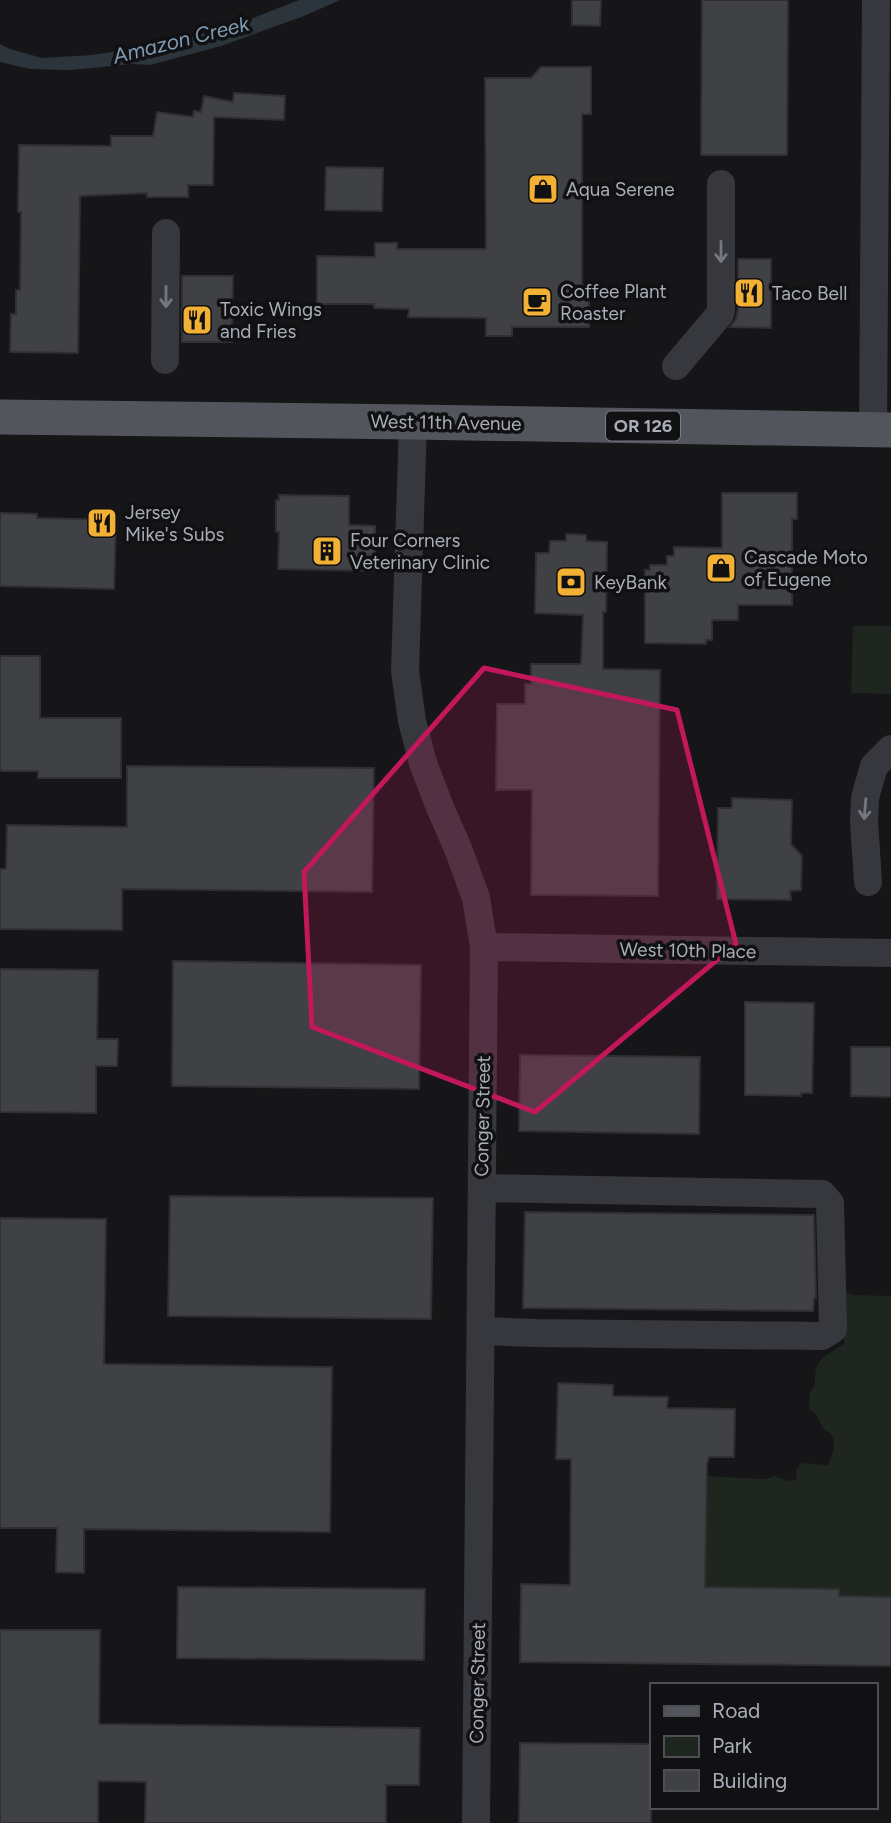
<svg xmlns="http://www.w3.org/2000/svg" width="891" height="1823" viewBox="0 0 891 1823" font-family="Figtree,sans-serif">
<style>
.green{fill:#1e261f}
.water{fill:#2c353c}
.building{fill:#404145;stroke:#303034;stroke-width:2}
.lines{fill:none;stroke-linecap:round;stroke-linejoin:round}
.minor{stroke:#37383d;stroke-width:28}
.major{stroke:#53555c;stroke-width:35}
.oneway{stroke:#757881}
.marked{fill:#c2185b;fill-opacity:0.2;stroke:#c2185b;stroke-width:5;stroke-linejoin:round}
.labels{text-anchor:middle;stroke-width:7;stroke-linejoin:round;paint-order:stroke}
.shield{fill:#111113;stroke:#7b7e86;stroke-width:2}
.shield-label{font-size:18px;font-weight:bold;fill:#a8adb8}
.poi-label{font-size:19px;fill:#a8adb8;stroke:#111113;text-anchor:start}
.street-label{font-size:19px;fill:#a8adb8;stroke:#111113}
.water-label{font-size:21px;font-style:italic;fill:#7f9bb3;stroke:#111113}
</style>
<rect width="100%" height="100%" fill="#161618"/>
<!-- green -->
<g class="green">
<polygon points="853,626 891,626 891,694 851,693"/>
<path d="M 845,1291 L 853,1295 L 891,1296 L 891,1597 L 839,1596 L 839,1588 L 706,1587 L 706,1476 L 766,1479 L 774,1476 L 789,1481 L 797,1479 L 796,1470 L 801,1463 L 828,1465 C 832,1457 838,1441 830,1433 C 828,1431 824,1430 822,1426 C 817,1418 818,1414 809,1409 L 810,1392 L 815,1385 C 814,1357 824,1358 845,1343 L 833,1301 Z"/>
</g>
<!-- water -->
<polygon class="water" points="299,0 340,0 304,16 221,46 150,65 132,64 71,70 30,69 0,62 0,44 10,49 42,58 92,55 169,43 238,24"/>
<!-- building -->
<g class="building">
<polygon points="572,0 601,0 600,26 572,25"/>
<polygon points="702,0 788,0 787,155 701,155"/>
<polygon points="541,67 591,67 591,114 582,114 582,285 589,285 589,327 512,327 512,336 486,336 486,318 408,317 409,309 374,308 374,304 317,304 317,256 375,257 375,243 397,243 397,249 486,249 485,78 531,78"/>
<polygon points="234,93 285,96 284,120 214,117 213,185 188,185 188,197 147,197 147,193 80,196 78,353 10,352 11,314 16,314 16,290 20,290 21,212 18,212 19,145 111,146 111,136 153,136 157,112 193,117 194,111 201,112 204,96 233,102"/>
<polygon points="326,167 383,168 382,211 325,210"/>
<polygon points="738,259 771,259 771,328 730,327 736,319 738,310"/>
<polygon points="182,276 233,276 232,342 182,342"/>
<polygon points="722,493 797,493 797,519 792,519 792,605 738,605 738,620 712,620 712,640 706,640 706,644 645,643 645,570 650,570 650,565 667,565 667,556 674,556 674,547 722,548"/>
<polygon points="279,495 349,496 349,525 375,526 375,571 278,569 279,532 276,532 276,500 279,500"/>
<polygon points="0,513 37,514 37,518 116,520 114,589 0,586"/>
<polygon points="566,534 586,535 586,541 607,542 606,612 603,612 603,669 660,670 658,896 531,895 532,790 496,790 497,704 525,704 525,684 531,684 531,664 581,664 583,615 535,613 536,553 549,553 550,541 566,541"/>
<polygon points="0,656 40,656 40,718 121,718 121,778 38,778 38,771 0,771"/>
<polygon points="127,766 374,768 372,892 122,889 122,930 0,929 0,869 6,869 7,825 127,827"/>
<polygon points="732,798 792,800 791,844 802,856 801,890 790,891 791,900 717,899 718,808 732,808"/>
<polygon points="173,961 421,965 419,1089 172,1086"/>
<polygon points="0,969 98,970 97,1039 118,1039 117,1066 96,1066 96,1113 0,1112"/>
<polygon points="745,1002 814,1003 812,1093 801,1093 801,1096 745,1095"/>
<polygon points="851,1047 891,1047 891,1097 851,1096"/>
<polygon points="520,1055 700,1057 699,1134 519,1131"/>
<polygon points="170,1196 433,1198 431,1319 168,1316"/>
<polygon points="525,1212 814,1215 816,1298 814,1298 813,1311 523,1308"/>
<polygon points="0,1218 106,1219 104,1364 332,1367 330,1532 84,1529 84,1573 56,1572 57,1528 0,1528"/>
<polygon points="558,1383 613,1385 613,1396 668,1397 667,1408 735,1409 734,1457 709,1457 707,1464 705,1587 839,1589 839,1596 891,1597 891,1666 520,1662 521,1584 570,1585 571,1459 556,1459"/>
<polygon points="178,1587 425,1589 424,1660 177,1658"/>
<polygon points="0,1630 100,1630 99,1724 420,1728 419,1785 386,1785 386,1823 145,1823 146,1782 98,1781 98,1823 0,1823"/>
<polygon points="520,1743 651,1744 651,1823 519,1823"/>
</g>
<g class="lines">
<!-- minor -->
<g class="minor">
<polyline points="165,360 166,233"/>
<polyline points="676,366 720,314 721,310 721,184"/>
<polyline points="413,422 405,671 412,721 423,763 439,805 459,851 476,898 484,947 476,1823"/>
<polyline points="873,430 876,0"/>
<polyline points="868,882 864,821 865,798 874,766 891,749"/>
<polyline points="484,947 891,953"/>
<polyline points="481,1331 535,1333 822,1336 833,1329 830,1203 822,1194 482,1188"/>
</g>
<!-- major -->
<polyline class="major" points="0,417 413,422 891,430"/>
</g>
<!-- one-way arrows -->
<defs><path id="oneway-shaft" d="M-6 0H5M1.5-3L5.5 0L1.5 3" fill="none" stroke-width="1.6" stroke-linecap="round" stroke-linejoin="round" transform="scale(1.75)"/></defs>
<g class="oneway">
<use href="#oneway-shaft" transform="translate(721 252) rotate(90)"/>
<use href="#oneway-shaft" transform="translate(166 297) rotate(90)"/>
<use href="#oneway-shaft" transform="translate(865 809) rotate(95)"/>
</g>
<!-- marked area -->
<path class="marked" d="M 484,668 L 677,710 L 736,944 L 535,1112 L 312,1027 L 304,872 Z"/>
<!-- icons -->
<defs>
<g id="shop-square" transform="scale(1.575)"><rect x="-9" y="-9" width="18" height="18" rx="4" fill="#f2b134" stroke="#111113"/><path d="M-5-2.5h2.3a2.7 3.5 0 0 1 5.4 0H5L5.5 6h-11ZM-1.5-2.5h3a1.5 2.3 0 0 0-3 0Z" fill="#111"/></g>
<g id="restaurant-square" transform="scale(1.575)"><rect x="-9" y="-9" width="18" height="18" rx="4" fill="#f2b134" stroke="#111113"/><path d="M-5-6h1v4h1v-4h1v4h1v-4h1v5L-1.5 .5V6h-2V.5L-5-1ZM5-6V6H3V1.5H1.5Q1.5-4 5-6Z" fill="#111"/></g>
<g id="cafe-square" transform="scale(1.575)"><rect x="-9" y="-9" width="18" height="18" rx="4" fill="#f2b134" stroke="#111113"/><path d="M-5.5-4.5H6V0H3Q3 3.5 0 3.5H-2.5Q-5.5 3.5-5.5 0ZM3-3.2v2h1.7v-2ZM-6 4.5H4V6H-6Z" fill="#111"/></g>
<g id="building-square" transform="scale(1.575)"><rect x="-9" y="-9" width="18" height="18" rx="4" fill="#f2b134" stroke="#111113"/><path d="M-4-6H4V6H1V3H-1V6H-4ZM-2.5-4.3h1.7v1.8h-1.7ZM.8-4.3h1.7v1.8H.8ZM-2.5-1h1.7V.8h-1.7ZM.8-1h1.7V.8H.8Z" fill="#111"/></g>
<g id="bank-square" transform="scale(1.575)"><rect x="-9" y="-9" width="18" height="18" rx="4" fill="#f2b134" stroke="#111113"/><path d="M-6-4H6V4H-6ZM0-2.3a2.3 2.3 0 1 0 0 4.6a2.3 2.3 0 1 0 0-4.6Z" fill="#111"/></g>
</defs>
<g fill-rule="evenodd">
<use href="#shop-square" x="543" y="189"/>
<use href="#restaurant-square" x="749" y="293"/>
<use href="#cafe-square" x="537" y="302"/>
<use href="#restaurant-square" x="197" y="320"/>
<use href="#restaurant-square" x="102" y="523"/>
<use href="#building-square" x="327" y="551"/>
<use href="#shop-square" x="721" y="568"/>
<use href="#bank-square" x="571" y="582"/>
</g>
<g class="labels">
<!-- shield labels -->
<rect class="shield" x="606" y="411.5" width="74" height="29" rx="5"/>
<g class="shield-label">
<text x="643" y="432">OR 126</text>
</g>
<!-- poi labels -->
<g class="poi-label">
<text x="566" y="196">Aqua Serene</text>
<text x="560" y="298">Coffee Plant<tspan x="560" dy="22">Roaster</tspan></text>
<text x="772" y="300">Taco Bell</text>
<text x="220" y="316">Toxic Wings<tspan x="220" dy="22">and Fries</tspan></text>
<text x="125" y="519">Jersey<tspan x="125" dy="22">Mike's Subs</tspan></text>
<text x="350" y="547">Four Corners<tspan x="350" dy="22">Veterinary Clinic</tspan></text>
<text x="744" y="564">Cascade Moto<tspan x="744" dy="22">of Eugene</tspan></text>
<text x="594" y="589">KeyBank</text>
</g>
<!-- street labels -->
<g class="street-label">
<text transform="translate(446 422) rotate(1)" y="7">West 11th Avenue</text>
<text transform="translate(688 950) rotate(1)" y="7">West 10th Place</text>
<text transform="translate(482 1116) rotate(-89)" y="7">Conger Street</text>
<text transform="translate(477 1683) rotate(-89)" y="7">Conger Street</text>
</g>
<!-- water labels -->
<g class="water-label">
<text transform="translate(181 40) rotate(-14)" y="7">Amazon Creek</text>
</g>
</g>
<!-- legend -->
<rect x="650" y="1683" width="228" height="126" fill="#111113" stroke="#4d4f55" stroke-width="2"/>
<rect x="664" y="1706" width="35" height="10" fill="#53555c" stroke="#4d4f55" stroke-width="2"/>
<text x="712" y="1718" font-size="21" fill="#a8adb8">Road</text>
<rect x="664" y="1736" width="35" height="21" fill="#1e261f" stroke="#4d4f55" stroke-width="2"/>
<text x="712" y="1753" font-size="21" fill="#a8adb8">Park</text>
<rect x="664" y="1770" width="35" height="21" fill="#404145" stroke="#4d4f55" stroke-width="2"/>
<text x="712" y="1788" font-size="21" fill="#a8adb8">Building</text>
</svg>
